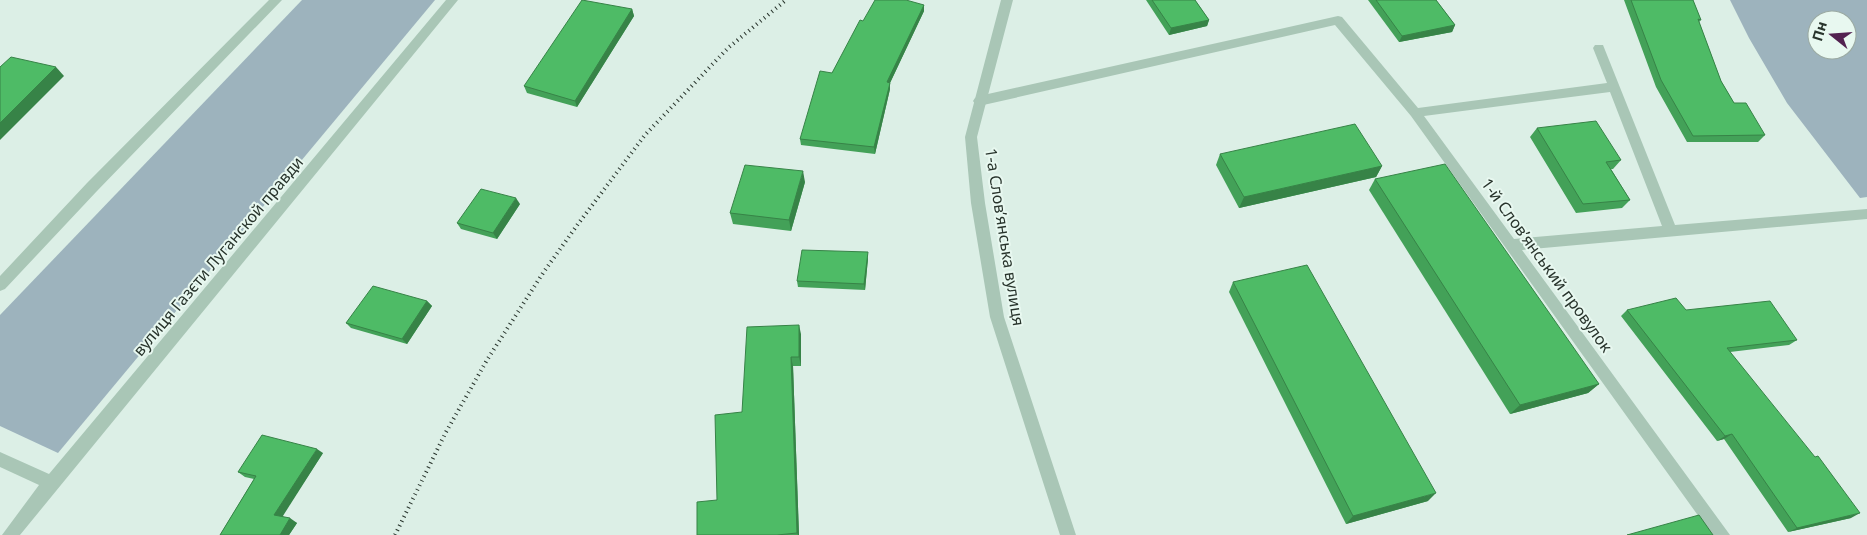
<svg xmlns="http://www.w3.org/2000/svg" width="1867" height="535" viewBox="0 0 1867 535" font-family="'Noto Sans',sans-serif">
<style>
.green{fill:#9db3bd;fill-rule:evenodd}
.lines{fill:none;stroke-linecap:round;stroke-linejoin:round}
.minor{fill:#a9c6b6;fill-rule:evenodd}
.tertiary{fill:#a9c6b6;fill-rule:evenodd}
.rail{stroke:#28342c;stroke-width:4;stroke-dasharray:1 4;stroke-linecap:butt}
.wall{fill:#43a158}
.shaded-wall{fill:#378347}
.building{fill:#4ebb66;stroke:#378347}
.labels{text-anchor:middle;stroke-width:4;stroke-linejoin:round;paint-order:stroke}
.street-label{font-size:16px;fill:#28342c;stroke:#e8f8f0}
</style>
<rect width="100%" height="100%" fill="#dcefe6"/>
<!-- green -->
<g class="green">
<polygon points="302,0 435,0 58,453 0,426 0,315"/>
<path d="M 1730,0 L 1867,0 L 1867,197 L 1860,198 L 1787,103 L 1749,38 ZM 1817,20 L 1847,20 L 1847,50 L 1817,50 Z"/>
</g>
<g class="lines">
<!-- minor -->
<g class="minor">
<polygon points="269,0 282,0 97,191 5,289 0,291 0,276 87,183"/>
<polygon points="446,0 458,0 20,535 2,535 39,485 0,467 0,452 49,474"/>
<path d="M 1338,16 L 1342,17 L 1418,108 L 1607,83 L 1593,48 L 1595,45 L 1603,45 L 1675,225 L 1867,209 L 1867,219 L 1522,250 L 1730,535 L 1712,535 L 1411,116 L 1335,25 L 979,106 L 975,104 L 973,101 L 975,98 L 979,96 ZM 1610,92 L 1662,226 L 1514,239 L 1424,116 Z"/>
</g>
<!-- tertiary -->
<polygon class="tertiary" points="1001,0 1013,0 977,137 985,203 1004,317 1076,535 1060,535 990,317 971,203 965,137"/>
<!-- rail -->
<polyline class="rail" points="395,535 446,432 487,360 543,273 578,224 645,135 728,48 786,0"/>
</g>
<!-- wall -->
<g class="wall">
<polygon points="1146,0 1195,0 1209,20 1207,26 1169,35"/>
<polygon points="1368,0 1436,0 1455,25 1452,32 1399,42"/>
<polygon points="1624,0 1693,0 1701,20 1699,22 1721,81 1734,103 1765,135 1758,142 1687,142 1656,87"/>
<polygon points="924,5 924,11 890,83 890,89 875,154 801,145 800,139 832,73 863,21"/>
<polygon points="632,9 634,16 577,107 527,93 524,86"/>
<polygon points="1537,128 1621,160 1613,169 1611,169 1630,200 1622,208 1576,213 1530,137"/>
<polygon points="1220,154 1382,166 1376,177 1239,208 1216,165"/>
<polygon points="1375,179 1599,384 1588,393 1510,414 1369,190"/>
<polygon points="805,182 791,231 733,224 730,213"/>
<polygon points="520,204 497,239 461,229 457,223"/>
<polygon points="868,258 865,290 798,287 797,281"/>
<polygon points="1233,282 1428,501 1346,524 1229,292"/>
<polygon points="427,301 432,306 407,344 351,328 346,323"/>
<polygon points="1627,310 1797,340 1789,345 1730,352 1851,518 1788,532 1724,439 1717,441 1621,316"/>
<polygon points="801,334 801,366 793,366 799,535 697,535 717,500 742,412"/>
<polygon points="323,453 282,516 297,523 289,535 220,535 254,479 245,477 238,472"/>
</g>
<!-- shaded-wall -->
<g class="shaded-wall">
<polygon points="924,5 924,11 890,83 890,89 875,154 874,147 887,82"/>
<polygon points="632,9 634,16 577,107 575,101"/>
<polygon points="1209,20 1207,26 1169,35 1171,28"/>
<polygon points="1455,25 1452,32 1399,42 1402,36"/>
<polygon points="56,67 64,76 0,140 0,123"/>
<polygon points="1382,166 1376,177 1239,208 1244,197"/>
<polygon points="803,171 805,182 791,231 789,220"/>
<polygon points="516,198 520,204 497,239 493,233"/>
<polygon points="868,252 868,258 865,290 864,284"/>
<polygon points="427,301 432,306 407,344 402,339"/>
<polygon points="799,325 801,334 801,366 799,357"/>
<polygon points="791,357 793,366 799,535 798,535 797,533"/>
<polygon points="1599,384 1588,393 1510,414 1520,405"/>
<polygon points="1732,434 1724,439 1717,441 1725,436"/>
<polygon points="317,449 323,453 281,519 274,515"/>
<polygon points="1436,493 1428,501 1346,524 1353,516"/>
<polygon points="1860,513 1851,518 1788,532 1797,528"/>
<polygon points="290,518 297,523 289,535 280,535"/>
</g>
<!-- building -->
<g class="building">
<polygon points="582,0 632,9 575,101 524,86"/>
<polygon points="875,0 906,0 924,5 887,82 890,83 874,147 800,139 820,71 832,73 860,20 863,21"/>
<polygon points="1152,0 1195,0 1209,20 1171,28"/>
<polygon points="1376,0 1436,0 1455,25 1402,36"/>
<polygon points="1631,0 1693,0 1701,20 1698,19 1721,81 1734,103 1746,103 1765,135 1693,136 1661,80"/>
<polygon points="11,57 56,67 0,123 0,67"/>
<polygon points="1596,121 1621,160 1606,162 1630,200 1583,204 1537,128"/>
<polygon points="1355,124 1382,166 1244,197 1220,154"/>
<polygon points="1445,164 1599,384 1520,405 1375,179"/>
<polygon points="745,165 803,171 789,220 730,213"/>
<polygon points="481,189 516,198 493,233 457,223"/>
<polygon points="802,250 868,252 864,284 797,281"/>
<polygon points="1307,265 1436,493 1353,516 1233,282"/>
<polygon points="373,286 427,301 402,339 346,323"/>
<polygon points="1676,298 1686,310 1770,301 1797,340 1727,348 1815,457 1818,456 1860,513 1797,528 1732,434 1725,436 1627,310"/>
<polygon points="799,325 799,357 791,357 797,533 777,535 697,535 697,502 717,500 715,415 742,412 747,327"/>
<polygon points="262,435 317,449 274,515 290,518 280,535 220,535 256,476 238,472"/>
<polygon points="1699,515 1713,535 1627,535"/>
</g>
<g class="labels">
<!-- street labels -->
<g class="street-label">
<text transform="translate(1005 237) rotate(81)" y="6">1-а Слов’янська вулиця</text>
<text transform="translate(218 256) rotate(-50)" y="6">вулиця Газєти Луганской правди</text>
<text transform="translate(1547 265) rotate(54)" y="6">1-й Слов’янський провулок</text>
</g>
</g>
<!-- north arrow -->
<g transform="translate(1832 35) rotate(287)"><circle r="24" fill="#e8f8f0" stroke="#9baaa2"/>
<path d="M0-4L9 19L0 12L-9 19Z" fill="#522150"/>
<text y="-8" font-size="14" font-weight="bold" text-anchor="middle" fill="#28342c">Пн</text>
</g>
</svg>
